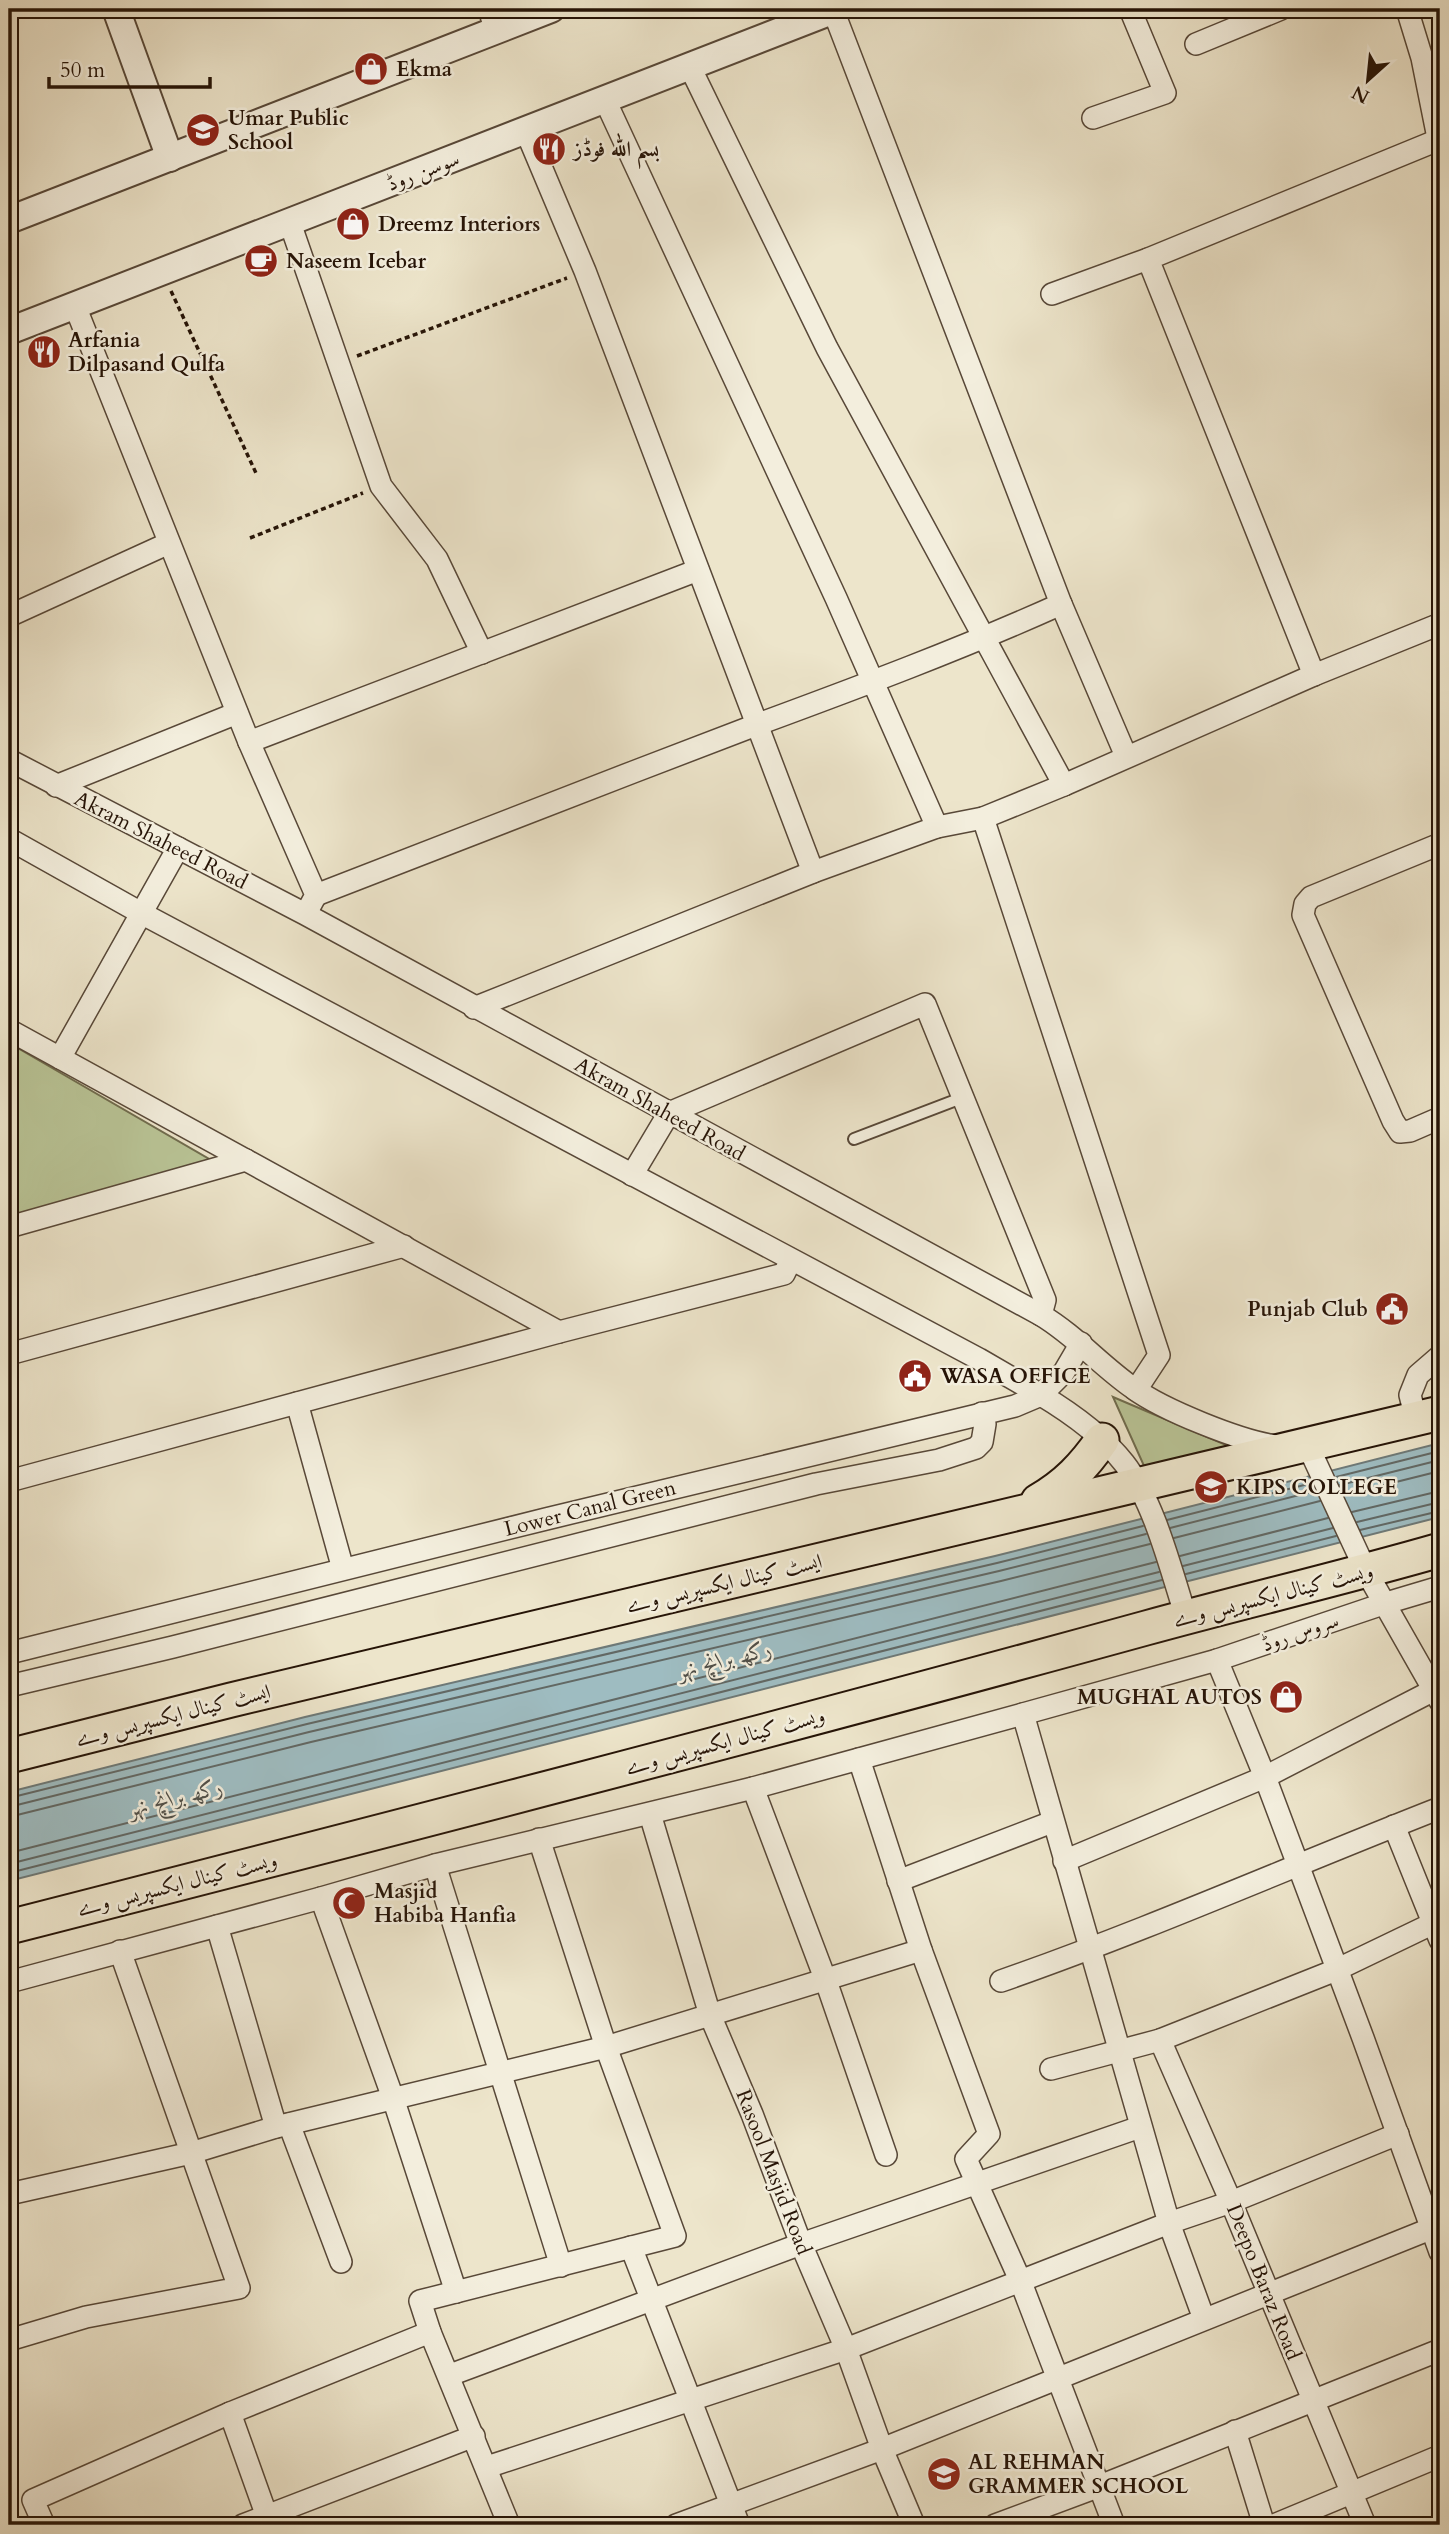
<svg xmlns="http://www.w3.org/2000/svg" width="1449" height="2534" viewBox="0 0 1449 2534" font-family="Cardo,Amiri,serif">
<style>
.green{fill:#b9c496;stroke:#706c4e;stroke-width:2}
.water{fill:#9ebcc1;stroke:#6e7977;stroke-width:2}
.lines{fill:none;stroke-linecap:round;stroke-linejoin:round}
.shore{stroke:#626864;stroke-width:2}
.service-casing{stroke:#584838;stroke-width:14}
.minor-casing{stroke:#584838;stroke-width:24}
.tertiary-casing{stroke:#584838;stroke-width:30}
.primary-casing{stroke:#261407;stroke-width:37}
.path{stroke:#261407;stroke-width:3.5;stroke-dasharray:5 3.5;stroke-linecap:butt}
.service{stroke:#f3eedd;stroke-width:10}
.minor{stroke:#f3eedd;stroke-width:21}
.tertiary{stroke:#f3eedd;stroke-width:26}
.primary{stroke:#ede5cb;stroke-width:33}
.labels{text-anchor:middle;stroke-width:5;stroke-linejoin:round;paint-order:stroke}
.poi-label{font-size:21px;font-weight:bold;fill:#261407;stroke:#f3eedd;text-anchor:start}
.street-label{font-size:21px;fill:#261407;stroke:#f3eedd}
.water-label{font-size:23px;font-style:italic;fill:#504f48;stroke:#f3eedd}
</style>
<rect width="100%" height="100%" fill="#ede5cb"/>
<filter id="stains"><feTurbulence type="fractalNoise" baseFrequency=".00286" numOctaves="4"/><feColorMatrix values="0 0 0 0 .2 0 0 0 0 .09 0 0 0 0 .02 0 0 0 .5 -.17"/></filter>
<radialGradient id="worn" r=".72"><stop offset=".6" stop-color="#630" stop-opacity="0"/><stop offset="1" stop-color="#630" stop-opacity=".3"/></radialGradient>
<!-- green -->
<g class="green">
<polygon points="9,1043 216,1163 9,1220"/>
<polygon points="1113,1397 1238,1450 1149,1477"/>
</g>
<!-- water -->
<polygon class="water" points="1440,1443 1440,1517 9,1881 9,1792 305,1717 995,1556"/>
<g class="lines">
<!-- shore -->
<g class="shore">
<polyline points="1336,1477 1440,1451"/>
<polyline points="1340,1485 1440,1460"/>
<polyline points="1344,1495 1440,1471"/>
<polyline points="1352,1512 1440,1491"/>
<polyline points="1167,1520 1312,1483"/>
<polyline points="1357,1522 1440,1502"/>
<polyline points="1170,1528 1315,1491"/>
<polyline points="1360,1530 1440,1511"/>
<polyline points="1174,1538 1320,1501"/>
<polyline points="1180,1556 1328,1518"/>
<polyline points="1183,1566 1333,1528"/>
<polyline points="1186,1574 1336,1536"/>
<polyline points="9,1798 307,1724 997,1563 1143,1526"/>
<polyline points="9,1807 309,1732 999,1571 1146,1534"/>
<polyline points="9,1817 311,1742 1001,1581 1150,1544"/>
<polyline points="9,1853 1156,1562"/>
<polyline points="9,1864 1159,1572"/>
<polyline points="9,1873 1162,1580"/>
</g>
<!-- service casing -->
<g class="service-casing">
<polyline id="service" points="854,1139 964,1097"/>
</g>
<!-- minor casing -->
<g class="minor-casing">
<g id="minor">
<polyline points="489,9 496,31"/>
<polyline points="1407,9 1422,58 1440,148"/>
<polyline points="833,10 1061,604 1126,756"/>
<polyline points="1196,44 1281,9"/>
<polyline points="690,67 827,348 1064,785"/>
<polyline points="605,100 836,598 937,827"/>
<polyline points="1093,118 1165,93 1130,9"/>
<polyline points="526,131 585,271 813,872"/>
<polyline points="290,223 381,486 437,559 482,653"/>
<polyline points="1052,294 1148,259"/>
<polyline points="75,306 249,742 316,895 310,906"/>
<polyline points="9,616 169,543"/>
<polyline points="1314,675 1148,259 1438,140"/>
<polyline points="249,742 698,570"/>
<path d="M 9,760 L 305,914 L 1041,1315 C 1076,1336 1100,1365 1133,1388 C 1163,1410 1240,1441 1276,1446 C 1287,1448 1298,1446 1308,1446 L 1366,1571 L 1440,1701"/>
<polyline points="56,786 237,713"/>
<polyline points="983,818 1159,1355 1136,1390"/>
<polyline points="9,839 141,913 979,1359 1041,1395 1064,1372 1081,1343"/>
<polyline points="1440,844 1311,897 1305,904 1303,915 1393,1121 1400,1132 1410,1131 1440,1118"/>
<path d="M 316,895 C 462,838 609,781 756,725 C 859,687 961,649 1061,604"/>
<polyline points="474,1008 813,872 937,827 983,818 1064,785 1314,675 1440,624"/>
<polyline points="9,1030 559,1332"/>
<polyline points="60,1058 178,848"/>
<polyline points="632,1175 669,1113 925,1004 1045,1300 1041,1315"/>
<polyline points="9,1227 246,1160"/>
<polyline points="9,1354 404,1246"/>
<polyline points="297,1403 343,1569"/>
<polyline points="1416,1419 1410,1395 1418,1375 1440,1356"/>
<polyline points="9,1481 559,1332 784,1274 791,1260"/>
<path d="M 9,1653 L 546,1519 L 1015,1406 L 1041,1395 C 1071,1413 1102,1435 1124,1463 C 1154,1501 1171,1570 1186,1617"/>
<polyline points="1217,1660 1265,1777 1363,2038 1440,2252"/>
<polyline points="9,1686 173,1647 816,1484 939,1460 976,1448 982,1442 985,1424 982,1413"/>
<polyline points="1023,1714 1169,2223 1204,2319"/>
<polyline points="859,1759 921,1950 989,2134 966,2159 1020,2280 1114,2525"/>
<polyline points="753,1788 826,1981 886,2155"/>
<polyline points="650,1814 710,2015 752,2114 801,2244 846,2349 882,2449 914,2525"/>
<polyline points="1394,1826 1440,1940"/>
<polyline points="1064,1861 1265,1777 1434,1690"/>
<polyline points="435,1865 561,2266"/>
<polyline points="898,1881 1052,1822"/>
<polyline points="321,1898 393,2098 456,2292"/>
<polyline points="217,1926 276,2127"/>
<path d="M 1001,1981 C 1150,1929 1294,1865 1440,1808"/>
<polyline points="9,1982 321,1898 435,1865 753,1788 1023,1714 1217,1660 1383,1604 1440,1587"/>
<polyline points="1160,2040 1231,2202 1365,2525"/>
<polyline points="1051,2069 1160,2040 1336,1970 1440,1920"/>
<polyline points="289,2124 341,2262"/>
<polyline points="9,2194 191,2153 276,2127 606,2047 921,1950"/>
<polyline points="631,2247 739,2525"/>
<polyline points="9,2340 86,2317 239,2288 120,1951"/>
<polyline points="450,2375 801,2244 1140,2127"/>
<polyline points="230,2413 270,2525"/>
<polyline points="1235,2431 1264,2525"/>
<polyline points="487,2467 846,2349 1169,2223 1231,2202 1398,2134"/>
<polyline points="44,2525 33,2500 230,2413 430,2332"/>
<polyline points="243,2525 474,2436"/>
<polyline points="509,2525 430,2332 420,2301 675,2236 606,2047 539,1839"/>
<polyline points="676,2525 882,2449 1440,2225"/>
<polyline points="995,2525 1100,2486 1440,2350"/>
<polyline points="1274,2525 1440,2456"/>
</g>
</g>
<!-- tertiary casing -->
<g class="tertiary-casing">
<g id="tertiary">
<polyline points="116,9 170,158"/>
<polyline points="9,220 551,9"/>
<polyline points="9,331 837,9"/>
</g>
</g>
<!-- primary casing -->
<g class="primary-casing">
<g id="primary">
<path d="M 1038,1501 C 1066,1485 1084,1466 1102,1440"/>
<polyline points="9,1756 231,1700 1440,1413"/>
<path d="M 9,1927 C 388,1830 768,1732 1146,1628 C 1244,1601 1343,1578 1440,1550"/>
</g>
</g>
<!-- path -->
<g class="path">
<polyline points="171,291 256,473"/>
<polyline points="357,356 567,278"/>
<polyline points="250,538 363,493"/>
</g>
<!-- service -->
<use href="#service" class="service"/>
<!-- minor -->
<use href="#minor" class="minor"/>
<!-- tertiary -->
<use href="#tertiary" class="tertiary"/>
<!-- primary -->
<use href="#primary" class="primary"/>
</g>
<!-- icons -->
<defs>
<g id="shop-disc" transform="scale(1.75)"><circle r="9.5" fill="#8f2418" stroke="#f3eedd"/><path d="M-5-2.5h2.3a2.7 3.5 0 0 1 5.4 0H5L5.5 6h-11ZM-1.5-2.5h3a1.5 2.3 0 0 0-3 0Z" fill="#fff"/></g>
<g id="school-disc" transform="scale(1.75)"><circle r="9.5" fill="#8f2418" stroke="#f3eedd"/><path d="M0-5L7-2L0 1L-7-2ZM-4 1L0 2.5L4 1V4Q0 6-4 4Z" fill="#fff"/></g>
<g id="restaurant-disc" transform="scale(1.75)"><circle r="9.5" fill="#8f2418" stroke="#f3eedd"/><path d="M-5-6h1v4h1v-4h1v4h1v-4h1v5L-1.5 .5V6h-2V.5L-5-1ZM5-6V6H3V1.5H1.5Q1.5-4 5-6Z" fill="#fff"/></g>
<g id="cafe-disc" transform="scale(1.75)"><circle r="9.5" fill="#8f2418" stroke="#f3eedd"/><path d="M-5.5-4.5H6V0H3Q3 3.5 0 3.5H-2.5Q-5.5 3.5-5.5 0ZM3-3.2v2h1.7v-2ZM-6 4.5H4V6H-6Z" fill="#fff"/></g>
<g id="civic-disc" transform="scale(1.75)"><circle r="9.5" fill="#8f2418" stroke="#f3eedd"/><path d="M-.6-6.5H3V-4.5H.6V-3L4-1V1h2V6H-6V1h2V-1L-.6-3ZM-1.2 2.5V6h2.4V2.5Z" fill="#fff"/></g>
<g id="university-disc" transform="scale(1.75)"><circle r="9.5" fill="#8f2418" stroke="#f3eedd"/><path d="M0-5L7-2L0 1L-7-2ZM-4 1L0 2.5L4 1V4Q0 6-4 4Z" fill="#fff"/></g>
<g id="mosque-disc" transform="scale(1.75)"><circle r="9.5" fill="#8f2418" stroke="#f3eedd"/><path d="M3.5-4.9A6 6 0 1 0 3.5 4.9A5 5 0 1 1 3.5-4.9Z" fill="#fff"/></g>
</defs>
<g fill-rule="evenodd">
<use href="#shop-disc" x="371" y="69"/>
<use href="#school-disc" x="203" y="130"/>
<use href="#restaurant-disc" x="549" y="149"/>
<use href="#shop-disc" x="353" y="224"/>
<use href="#cafe-disc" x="261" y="261"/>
<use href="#restaurant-disc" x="44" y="352"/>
<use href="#civic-disc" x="1392" y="1309"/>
<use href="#civic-disc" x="915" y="1376"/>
<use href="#university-disc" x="1211" y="1487"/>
<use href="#shop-disc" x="1286" y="1697"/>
<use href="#mosque-disc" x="349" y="1903"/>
<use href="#school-disc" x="944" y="2474"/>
</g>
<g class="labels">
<!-- poi labels -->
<g class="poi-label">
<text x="396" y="76">Ekma</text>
<text x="228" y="125">Umar Public<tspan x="228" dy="24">School</tspan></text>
<text x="574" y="156">بسم اللہ فوڈز</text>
<text x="378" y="231">Dreemz Interiors</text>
<text x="286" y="268">Naseem Icebar</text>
<text x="68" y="347">Arfania<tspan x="68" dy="24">Dilpasand Qulfa</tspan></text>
<text x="1368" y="1316" text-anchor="end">Punjab Club</text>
<text x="940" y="1383">WASA OFFICE</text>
<text x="1236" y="1494">KIPS COLLEGE</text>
<text x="1262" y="1704" text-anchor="end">MUGHAL AUTOS</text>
<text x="374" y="1898">Masjid<tspan x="374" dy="24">Habiba Hanfia</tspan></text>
<text x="968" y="2469">AL REHMAN<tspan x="968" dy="24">GRAMMER SCHOOL</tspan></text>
</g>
<!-- street labels -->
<g class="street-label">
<text transform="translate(423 171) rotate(-21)" y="7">سوسن روڈ</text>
<text transform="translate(161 840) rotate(27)" y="7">Akram Shaheed Road</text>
<text transform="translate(660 1109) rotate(29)" y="7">Akram Shaheed Road</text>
<text transform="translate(590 1508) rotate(-14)" y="7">Lower Canal Green</text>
<text transform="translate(724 1583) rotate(-13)" y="7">ایسٹ کینال ایکسپریس وے</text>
<text transform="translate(1273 1595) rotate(-14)" y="7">ویسٹ کینال ایکسپریس وے</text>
<text transform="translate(1300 1632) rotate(-19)" y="7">سروس روڈ</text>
<text transform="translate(173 1715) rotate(-14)" y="7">ایسٹ کینال ایکسپریس وے</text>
<text transform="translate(725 1741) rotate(-15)" y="7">ویسٹ کینال ایکسپریس وے</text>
<text transform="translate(177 1884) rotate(-14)" y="7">ویسٹ کینال ایکسپریس وے</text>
<text transform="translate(774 2172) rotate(69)" y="7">Rasool Masjid Road</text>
<text transform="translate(1264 2282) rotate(68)" y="7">Deepo Baraz Road</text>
</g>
<!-- water labels -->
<g class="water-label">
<text transform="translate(724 1659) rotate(-14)" y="8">رکھ برانچ نہر</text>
<text transform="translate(175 1797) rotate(-14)" y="8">رکھ برانچ نہر</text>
</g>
</g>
<!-- margin -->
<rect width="1449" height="2534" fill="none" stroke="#ede5cb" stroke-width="35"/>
<rect x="10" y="10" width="1428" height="2513" fill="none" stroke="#261407" stroke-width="3.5"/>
<rect x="18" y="18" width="1414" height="2499" fill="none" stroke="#261407" stroke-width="2"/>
<!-- north arrow -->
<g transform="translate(1368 80) rotate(207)" stroke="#f3eedd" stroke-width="5" paint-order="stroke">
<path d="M0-5L12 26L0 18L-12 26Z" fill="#261407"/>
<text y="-10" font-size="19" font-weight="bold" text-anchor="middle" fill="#261407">N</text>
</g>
<!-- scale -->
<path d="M49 77v10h161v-10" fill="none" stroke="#261407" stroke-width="3.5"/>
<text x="60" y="77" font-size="21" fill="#261407" stroke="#f3eedd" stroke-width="5" paint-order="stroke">50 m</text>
<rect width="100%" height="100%" filter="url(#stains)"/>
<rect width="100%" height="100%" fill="url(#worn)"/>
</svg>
